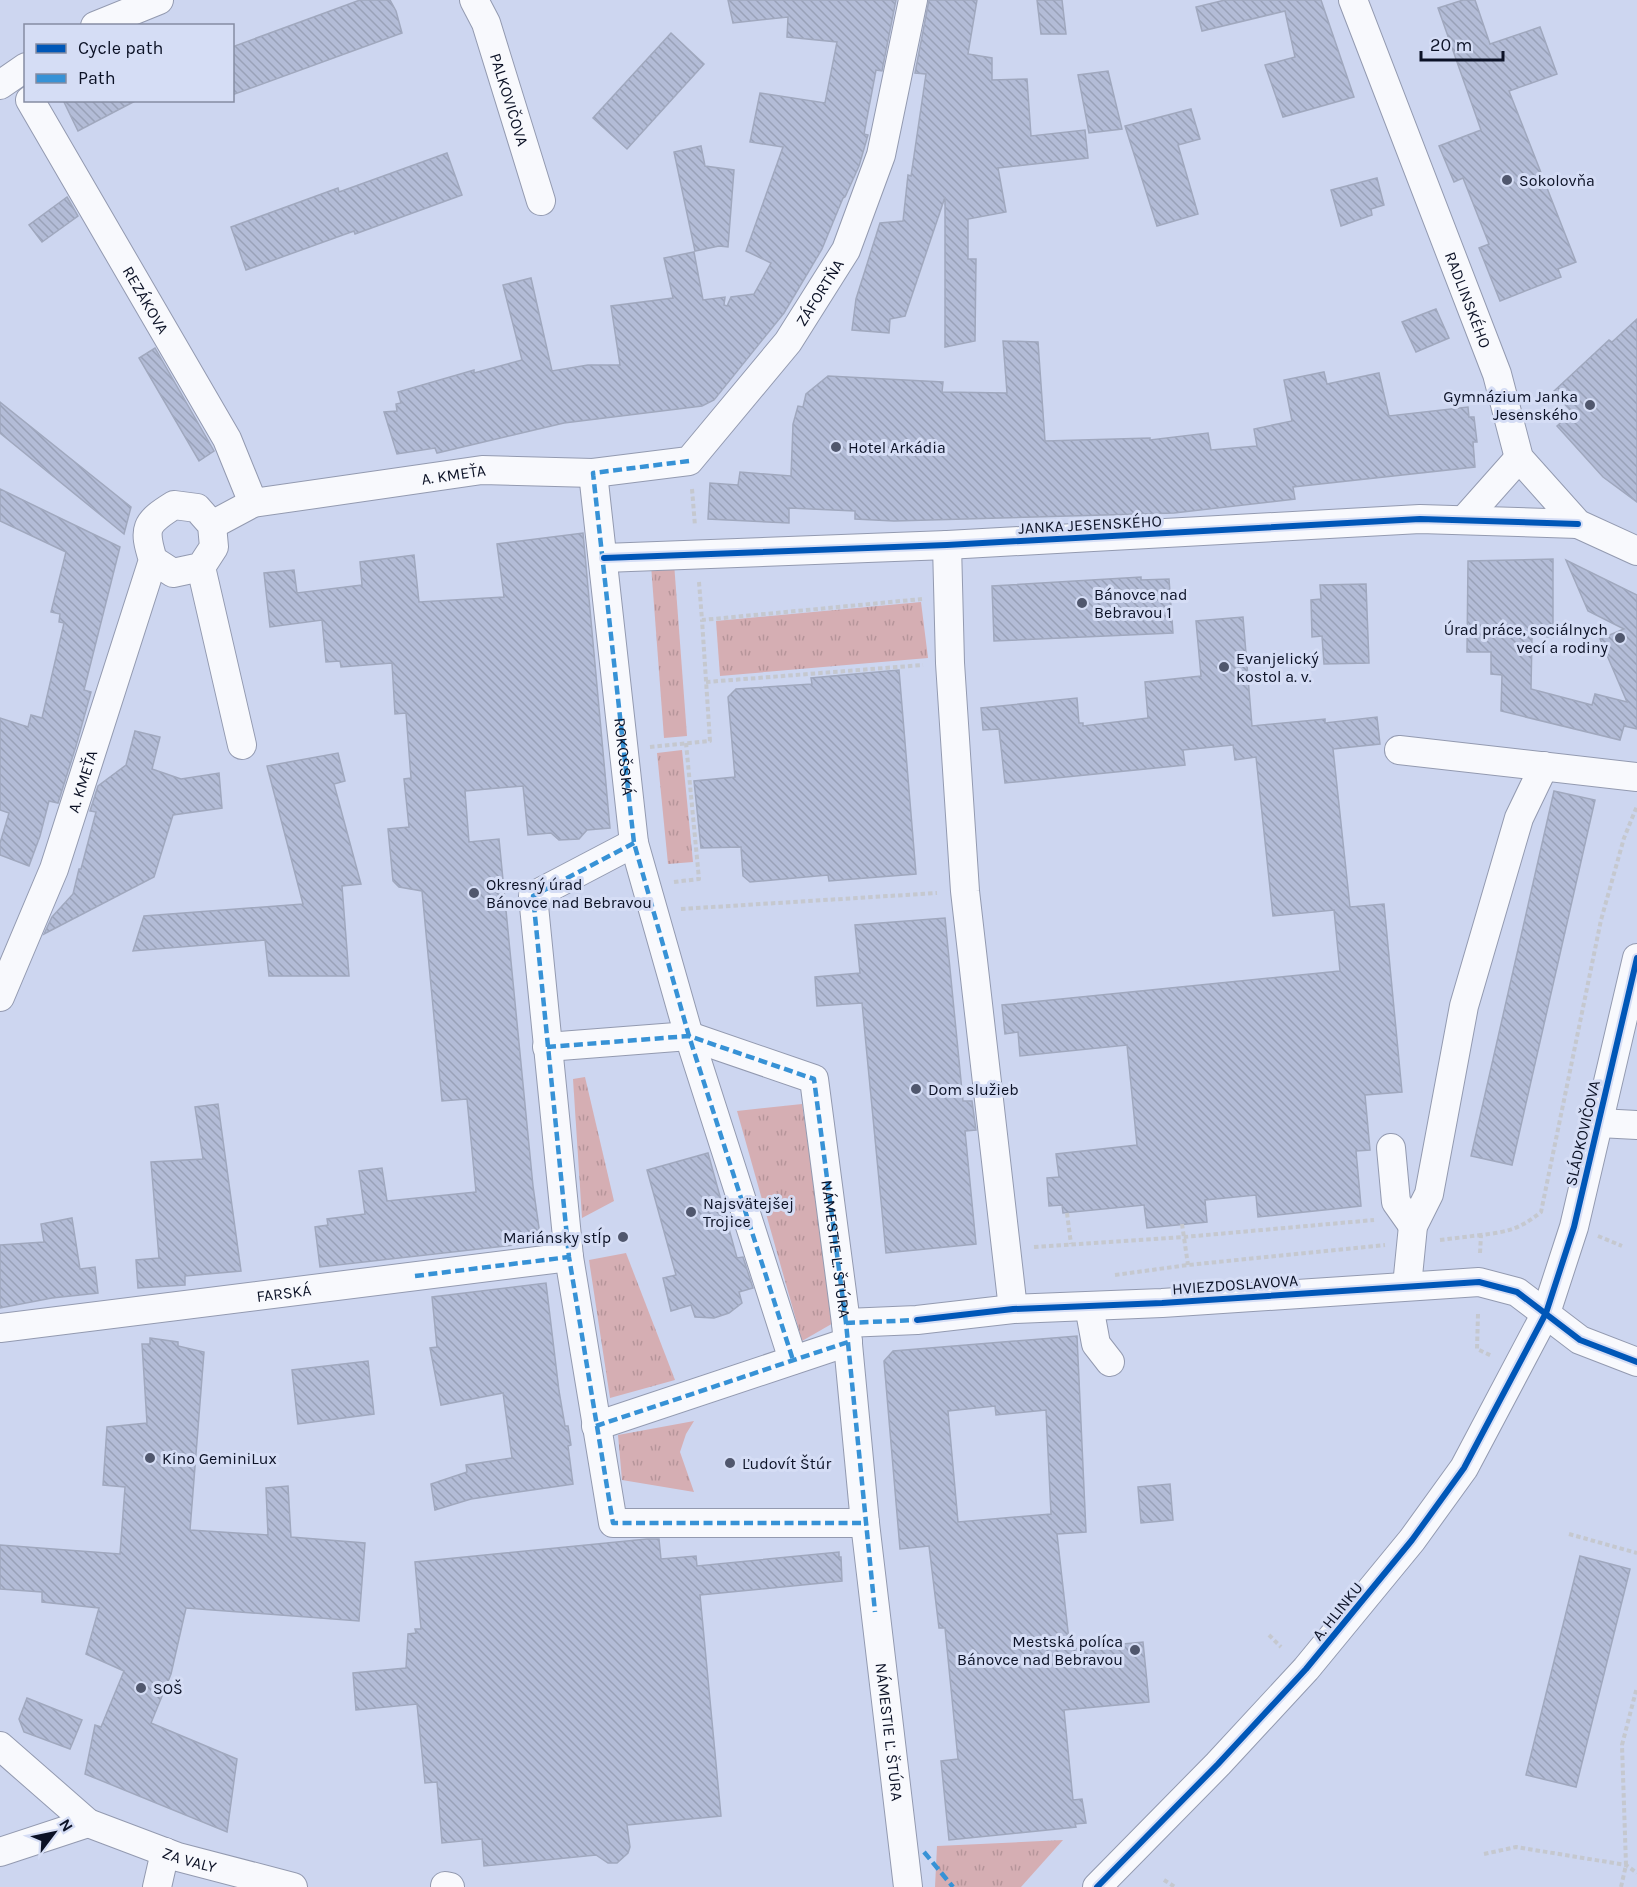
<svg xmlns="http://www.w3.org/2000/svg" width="1637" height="1887" viewBox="0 0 1637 1887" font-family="Karla,sans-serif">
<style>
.grass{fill:url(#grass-tufts)}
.building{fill:url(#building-back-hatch);stroke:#a0a8be;stroke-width:1.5;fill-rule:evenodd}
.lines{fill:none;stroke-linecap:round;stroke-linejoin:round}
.minor-casing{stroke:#939ab0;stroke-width:30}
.path{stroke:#c5c8cf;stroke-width:4;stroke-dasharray:4.5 3;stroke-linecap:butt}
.minor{stroke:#f8f9fd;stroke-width:28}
.quiet{stroke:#3792d6;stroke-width:4.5;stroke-dasharray:9 4.5;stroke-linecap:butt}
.cycleway-casing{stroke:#d5ddf5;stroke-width:10}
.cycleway{stroke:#0057b8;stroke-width:6}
.poi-dot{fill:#50576d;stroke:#d5ddf5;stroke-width:2}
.labels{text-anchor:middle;stroke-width:6;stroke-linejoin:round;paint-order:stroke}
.street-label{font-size:16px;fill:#0c1226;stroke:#d5ddf5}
.poi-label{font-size:16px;fill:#0c1226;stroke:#d5ddf5;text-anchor:start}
</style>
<defs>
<pattern id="grass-tufts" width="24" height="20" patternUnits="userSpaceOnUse" patternTransform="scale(1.5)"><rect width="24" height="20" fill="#d5aeb3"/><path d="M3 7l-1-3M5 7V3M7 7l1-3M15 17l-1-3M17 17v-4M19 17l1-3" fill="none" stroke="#b6959a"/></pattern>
<pattern id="building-back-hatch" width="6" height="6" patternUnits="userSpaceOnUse" patternTransform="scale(1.5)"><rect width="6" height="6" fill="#b3bcd7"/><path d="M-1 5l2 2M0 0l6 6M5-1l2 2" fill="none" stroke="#99a1b8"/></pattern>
</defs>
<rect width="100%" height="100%" fill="#cdd6f0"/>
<!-- grass -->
<g class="grass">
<polygon points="674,563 687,736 664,738 651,565"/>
<polygon points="921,602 928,658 720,676 716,621"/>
<polygon points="682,750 693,862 668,864 657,753"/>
<polygon points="585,1077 614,1201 582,1218 573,1079"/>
<polygon points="802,1104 835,1322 802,1341 737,1111"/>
<polygon points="626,1253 675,1380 610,1398 589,1260"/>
<polygon points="694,1421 686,1434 680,1452 694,1492 622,1480 618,1435"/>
<polygon points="1063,1840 1021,1887 935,1887 937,1846"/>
</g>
<!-- building -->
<g class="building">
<polygon points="360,0 390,0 396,11 402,33 232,95 232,47"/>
<polygon points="728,0 896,0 882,71 876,70 864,134 868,135 859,166 845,197 843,198 822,249 784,313 714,400 702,406 564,423 437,453 435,448 397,454 384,412 397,411 396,404 401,403 398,392 474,370 474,373 522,360 503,285 531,278 552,371 588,365 620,365 611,306 673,298 664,258 694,252 703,300 725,297 724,305 727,306 731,297 754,294 771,263 746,251 783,147 750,142 760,93 825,103 837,42 787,37 788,17 733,23"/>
<polygon points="929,0 977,0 968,54 992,58 992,80 1027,79 1031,136 1085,130 1088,158 998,168 1006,212 968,219 968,259 976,259 975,341 945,347 945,197 905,316 890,319 889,333 852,330 856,299 880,223 903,221 908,175 911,176 926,74 915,73"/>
<polygon points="1037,0 1062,0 1066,34 1041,34"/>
<polygon points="1225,0 1321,0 1354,97 1283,117 1265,65 1295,57 1285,11 1202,31 1196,7"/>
<polygon points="1463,0 1475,0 1490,44 1540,27 1557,74 1509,91 1576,262 1558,269 1561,277 1500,301 1479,248 1489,244 1463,178 1454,182 1439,146 1481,130 1438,8"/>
<polygon points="671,33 704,64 627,149 593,118"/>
<polygon points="1108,71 1122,129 1089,133 1078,75"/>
<polygon points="63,100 137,100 78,131"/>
<polygon points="1191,109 1200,139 1178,145 1198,214 1157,226 1125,126"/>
<polygon points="701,146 705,166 734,170 728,247 719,246 695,251 674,152"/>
<polygon points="447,153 462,195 355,234 354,231 246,270 231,227 338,188 339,192"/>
<polygon points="1377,178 1384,205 1371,209 1372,215 1341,226 1331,190"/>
<polygon points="67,197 78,216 42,242 29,225"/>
<polygon points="1436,309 1449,338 1416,352 1402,322"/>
<polygon points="1637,319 1637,502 1603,477 1557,426 1572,412 1553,392 1609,340 1612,342"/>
<polygon points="1003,341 1038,342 1045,441 1150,438 1150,440 1208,433 1211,450 1257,446 1254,429 1292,421 1284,380 1324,372 1327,384 1379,373 1389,416 1468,407 1469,417 1474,417 1477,442 1473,442 1475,467 1293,487 1295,499 1174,513 894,521 855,519 855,511 789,508 789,523 708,519 710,483 738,485 740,472 791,476 793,424 798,406 803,407 806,394 828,376 943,382 942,392 1007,393"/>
<polygon points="155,348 214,451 199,461 139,358"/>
<polygon points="0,402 131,507 124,534 0,433"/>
<polygon points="0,489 120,547 84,690 91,692 76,746 58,803 49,801 40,836 29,866 0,855 0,843 9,813 0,810 0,718 28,727 31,715 42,718 64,623 59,622 60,614 51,612 66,552 0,521"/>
<polygon points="583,533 610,828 587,830 579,839 559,840 551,833 528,835 523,786 465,791 469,842 499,839 533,1186 541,1242 320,1267 315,1227 328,1225 327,1219 365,1214 359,1171 382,1168 387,1201 476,1192 467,1099 442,1101 422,891 399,887 393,881 388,829 409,827 404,779 411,778 406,713 395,714 392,663 341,667 340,661 326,662 322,620 270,627 264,573 294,570 297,593 362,585 360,562 414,555 419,602 504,597 497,544"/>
<polygon points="1553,559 1553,637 1532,636 1531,689 1592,705 1595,694 1627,702 1600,639 1624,629 1588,611 1566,560 1637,595 1637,729 1624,726 1620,740 1501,711 1502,675 1491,674 1491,652 1467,652 1468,561"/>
<polygon points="1141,577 1141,580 1169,579 1173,633 994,641 992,586"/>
<polygon points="1366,584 1369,663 1324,664 1322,636 1312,637 1311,600 1321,599 1320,585"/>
<polygon points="1243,617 1252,726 1325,719 1325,723 1377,717 1380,744 1333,749 1350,907 1384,904 1402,1092 1365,1095 1370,1150 1356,1151 1361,1206 1258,1217 1256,1195 1205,1200 1207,1222 1147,1228 1144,1205 1063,1213 1062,1205 1049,1206 1047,1178 1059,1177 1056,1154 1137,1145 1127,1045 1020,1056 1018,1032 1005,1034 1002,1005 1340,971 1334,910 1273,916 1256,757 1235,760 1233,745 1183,750 1185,765 1005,783 999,729 983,730 981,708 1077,698 1079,723 1083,723 1083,726 1148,718 1145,682 1201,676 1196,621"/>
<polygon points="899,670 916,874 829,881 828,875 750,882 743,876 741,847 701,848 694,781 735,777 728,697 736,689 812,684 811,678"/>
<polygon points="135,731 160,737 152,769 181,779 219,773 222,808 173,815 154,877 44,934 52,917 73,894 79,869 81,869 96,812 90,811 98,786 126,765"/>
<polygon points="338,753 345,781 334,784 361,884 342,886 349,976 269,976 265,940 133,951 144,916 303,904 267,766"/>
<polygon points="1554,791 1595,800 1512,1165 1471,1156"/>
<polygon points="945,918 963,1101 972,1101 976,1130 965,1131 976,1244 886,1253 862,1003 817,1006 815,977 860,973 855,925"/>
<polygon points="218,1104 241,1271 185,1276 185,1285 138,1288 136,1260 159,1258 151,1162 203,1159 195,1107"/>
<polygon points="708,1153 737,1258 743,1257 753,1288 739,1292 742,1303 729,1313 714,1318 695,1317 691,1305 671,1311 663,1278 676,1275 647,1170"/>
<polygon points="72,1218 80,1269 95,1267 98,1293 52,1298 0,1308 0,1245 44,1242 41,1224"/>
<polygon points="546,1283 559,1391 565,1426 568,1426 571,1445 568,1446 573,1484 471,1499 435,1510 431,1484 467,1472 466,1465 512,1458 503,1393 441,1405 430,1348 437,1347 432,1297"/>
<path d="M 1077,1336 L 1086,1532 L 1057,1534 L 1070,1649 L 1143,1642 L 1149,1702 L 1064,1710 L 1073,1800 L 1082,1799 L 1086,1823 L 1075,1824 L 1076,1827 L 949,1840 L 941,1761 L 958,1759 L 945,1628 L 939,1628 L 929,1546 L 900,1549 L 884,1361 L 893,1351 ZM 995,1406 L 996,1415 L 1046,1410 L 1051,1514 L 958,1522 L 948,1411 Z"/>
<polygon points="150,1338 178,1342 178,1346 204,1352 190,1530 268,1535 266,1488 288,1486 291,1537 365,1543 359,1621 186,1608 171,1674 151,1723 237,1759 227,1832 85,1774 95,1725 101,1727 124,1671 86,1654 99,1608 42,1602 42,1592 0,1589 0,1545 120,1554 125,1487 103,1485 107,1427 147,1423 142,1344 150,1344"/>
<polygon points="368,1361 374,1414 298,1424 292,1370"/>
<polygon points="1170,1484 1173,1520 1141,1523 1138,1487"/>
<polygon points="647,1539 659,1539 661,1559 696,1556 697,1566 839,1552 839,1557 841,1557 842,1581 700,1595 721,1816 627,1825 630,1847 628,1853 617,1863 608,1863 596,1855 484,1866 482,1839 442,1843 437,1782 425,1783 417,1704 356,1710 353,1673 406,1668 408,1634 416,1633 415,1629 421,1629 415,1562"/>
<polygon points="1580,1556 1630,1569 1576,1787 1526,1775"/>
<polygon points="27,1698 82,1720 70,1749 24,1732 19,1719"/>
</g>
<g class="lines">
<!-- minor casing -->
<g class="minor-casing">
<g id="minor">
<path id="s1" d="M 474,0 L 486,23 L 541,201"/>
<path id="s2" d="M 1353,0 L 1497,374 L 1519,458 L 1578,524 L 1637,551"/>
<polyline points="95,26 159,0"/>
<polyline points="0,85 26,67"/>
<path id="s3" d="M 30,100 L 227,439 L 253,503"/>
<polyline points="593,473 634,843 689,1036 793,1360"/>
<polyline points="1464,520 1519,458"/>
<path id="s4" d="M 212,525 L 253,503 L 482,470 L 593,473 L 689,461 L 788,342 L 846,250 L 881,155 L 913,0"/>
<polyline points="947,545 950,663 965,891 1013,1309"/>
<polyline points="604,558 947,545 1420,519 1578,524"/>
<polyline points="201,567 242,745"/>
<polyline points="1399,750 1637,777"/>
<polyline points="634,843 533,896 569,1257 613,1523 865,1523"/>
<path id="s5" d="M 0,997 L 54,869 L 153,560 C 143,528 145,523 174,505 L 197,508 L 212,525 L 214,547 L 201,567 L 173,573 L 153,560"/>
<path id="s6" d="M 547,1047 L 689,1036 L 814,1079 L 846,1323 L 865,1523 L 908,1887"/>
<polyline points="1599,1123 1637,1125"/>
<polyline points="1391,1148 1396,1202 1413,1226"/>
<polyline points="1407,1286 1413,1226 1429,1194 1464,1006 1519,818 1544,766"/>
<polyline points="1089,1306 1096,1344 1110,1362"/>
<polyline points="846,1323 917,1320 1013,1309 1162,1303 1479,1282 1517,1292 1580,1340 1637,1362"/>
<path id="s7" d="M 0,1328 L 569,1257"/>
<polyline points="596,1426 848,1342"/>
<path id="s8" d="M 0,1746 L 88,1823 L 178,1857 L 293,1887"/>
<polyline points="0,1852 88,1823"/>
<polyline points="445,1886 450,1887"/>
<polyline points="157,1887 165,1852"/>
<polyline points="1097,1887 1218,1764 1306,1669 1412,1540 1464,1468 1546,1313 1574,1227 1637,958"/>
</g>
</g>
<!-- path -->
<g class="path">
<polyline points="692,489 695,526"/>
<polyline points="699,582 702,620 922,599"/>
<polyline points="706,682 923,665"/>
<polyline points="650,747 710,741 702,620"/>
<polyline points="674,882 699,879 686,743"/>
<polyline points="681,909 937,893"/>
<polyline points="1067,1213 1071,1244"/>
<polyline points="1182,1224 1188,1265"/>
<polyline points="1598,1236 1622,1246"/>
<polyline points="1440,1240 1481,1235"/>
<polyline points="1034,1247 1184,1237 1374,1220"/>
<path d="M 1480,1253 L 1481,1235 C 1507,1232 1520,1229 1541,1212 L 1601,920 L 1624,838 L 1637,806"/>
<polyline points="1115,1275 1188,1265 1385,1245"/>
<polyline points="1478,1314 1477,1349 1492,1356"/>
<polyline points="1569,1534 1637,1553"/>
<polyline points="1269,1635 1281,1647"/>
<polyline points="1484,1854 1516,1847 1626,1865 1637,1873"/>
<polyline points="1164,1880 1175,1887"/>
<polyline points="1621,1887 1626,1865 1622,1745 1637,1687"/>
</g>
<!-- minor -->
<use href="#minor" class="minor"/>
<!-- quiet -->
<g class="quiet">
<path id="s9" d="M 689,461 L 593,473 L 634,843 L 689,1036 L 793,1360"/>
<polyline points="634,843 533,896 569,1257 613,1523 865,1523"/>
<path id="s10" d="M 547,1047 L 689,1036 L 814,1079 L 846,1323 L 875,1612"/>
<polyline points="415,1276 569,1257"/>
<polyline points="846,1323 917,1320"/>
<polyline points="596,1426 848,1342"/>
<polyline points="924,1852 953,1887"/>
</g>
<!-- cycleway casing -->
<g class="cycleway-casing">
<g id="cycleway">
<polyline points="604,558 947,545 1420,519 1578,524"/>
<polyline points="917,1320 1013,1309 1162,1303 1479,1282 1517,1292 1580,1340 1637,1362"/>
<polyline points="1097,1887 1218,1764 1306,1669 1412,1540 1464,1468 1546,1313 1574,1227 1637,958"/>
</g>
</g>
<!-- cycleway -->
<use href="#cycleway" class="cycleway"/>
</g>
<!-- markers -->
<g class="poi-dot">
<circle cx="1507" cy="180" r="6"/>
<circle cx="1590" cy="405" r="6"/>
<circle cx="836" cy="447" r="6"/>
<circle cx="1082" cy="603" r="6"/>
<circle cx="1620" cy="638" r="6"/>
<circle cx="1224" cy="667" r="6"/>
<circle cx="474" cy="893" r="6"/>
<circle cx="916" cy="1089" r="6"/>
<circle cx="691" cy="1212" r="6"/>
<circle cx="623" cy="1237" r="6"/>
<circle cx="150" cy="1458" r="6"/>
<circle cx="730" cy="1463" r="6"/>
<circle cx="1135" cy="1650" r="6"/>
<circle cx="141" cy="1688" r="6"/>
</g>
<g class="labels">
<!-- street labels -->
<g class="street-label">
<text dy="6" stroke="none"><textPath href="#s1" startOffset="106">PALKOVIČOVA</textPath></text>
<text dy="6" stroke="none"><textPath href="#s4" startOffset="699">ZÁFORTŇA</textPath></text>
<text dy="6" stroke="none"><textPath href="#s2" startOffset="321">RADLINSKÉHO</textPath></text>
<text dy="6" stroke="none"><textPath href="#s3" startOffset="231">REZÁKOVA</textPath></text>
<text dy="6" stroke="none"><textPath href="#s4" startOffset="249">A. KMEŤA</textPath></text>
<text transform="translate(1090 524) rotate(-3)" y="6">JANKA JESENSKÉHO</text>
<text dy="6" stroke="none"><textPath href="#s9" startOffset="382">ROKOŠSKÁ</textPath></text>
<text dy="6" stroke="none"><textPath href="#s5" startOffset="231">A. KMEŤA</textPath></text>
<text transform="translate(1582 1133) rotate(-77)" y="6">SLÁDKOVIČOVA</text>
<text dy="6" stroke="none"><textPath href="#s10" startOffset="446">NÁMESTIE Ľ. ŠTÚRA</textPath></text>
<text transform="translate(1235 1284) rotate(-4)" y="6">HVIEZDOSLAVOVA</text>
<text dy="6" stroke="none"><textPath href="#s7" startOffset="286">FARSKÁ</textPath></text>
<text transform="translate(1337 1611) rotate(-51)" y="6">A. HLINKU</text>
<text dy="6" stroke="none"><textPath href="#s6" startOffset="932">NÁMESTIE Ľ. ŠTÚRA</textPath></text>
<text dy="6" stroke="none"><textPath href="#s8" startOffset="225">ZA VALY</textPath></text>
</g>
<!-- poi labels -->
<g class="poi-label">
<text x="1519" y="186">Sokolovňa</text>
<text x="1578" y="402" text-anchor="end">Gymnázium Janka<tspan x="1578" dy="18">Jesenského</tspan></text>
<text x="848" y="453">Hotel Arkádia</text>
<text x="1094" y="600">Bánovce nad<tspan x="1094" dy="18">Bebravou 1</tspan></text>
<text x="1608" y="635" text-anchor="end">Úrad práce, sociálnych<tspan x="1608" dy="18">vecí a rodiny</tspan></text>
<text x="1236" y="664">Evanjelický<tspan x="1236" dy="18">kostol a. v.</tspan></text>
<text x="486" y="890">Okresný úrad<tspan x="486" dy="18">Bánovce nad Bebravou</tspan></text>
<text x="928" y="1095">Dom služieb</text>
<text x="703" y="1209">Najsvätejšej<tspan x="703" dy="18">Trojice</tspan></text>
<text x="611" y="1243" text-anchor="end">Mariánsky stĺp</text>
<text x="162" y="1464">Kino GeminiLux</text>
<text x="742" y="1469">Ľudovít Štúr</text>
<text x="1123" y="1647" text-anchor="end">Mestská políca<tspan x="1123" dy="18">Bánovce nad Bebravou</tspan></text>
<text x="153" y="1694">SOŠ</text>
</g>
</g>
<!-- legend -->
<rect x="24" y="24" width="210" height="78" fill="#d5ddf5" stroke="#858ca2" stroke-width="1.5"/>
<rect x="36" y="44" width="30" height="9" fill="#0057b8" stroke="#858ca2" stroke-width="1.5"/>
<text x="78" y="54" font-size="18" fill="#0c1226">Cycle path</text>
<rect x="36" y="74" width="30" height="9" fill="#3792d6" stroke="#858ca2" stroke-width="1.5"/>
<text x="78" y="84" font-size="18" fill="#0c1226">Path</text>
<!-- north arrow -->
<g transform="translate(54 1833) rotate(58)" stroke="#d5ddf5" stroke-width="4.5" paint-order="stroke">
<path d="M0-4.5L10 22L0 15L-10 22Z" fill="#0c1226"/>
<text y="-9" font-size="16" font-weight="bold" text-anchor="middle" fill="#0c1226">N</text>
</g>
<!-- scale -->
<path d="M1421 51v9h82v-9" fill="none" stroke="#0c1226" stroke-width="3"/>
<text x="1430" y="51" font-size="18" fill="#0c1226" stroke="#d5ddf5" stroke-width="4.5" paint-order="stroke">20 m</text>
</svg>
